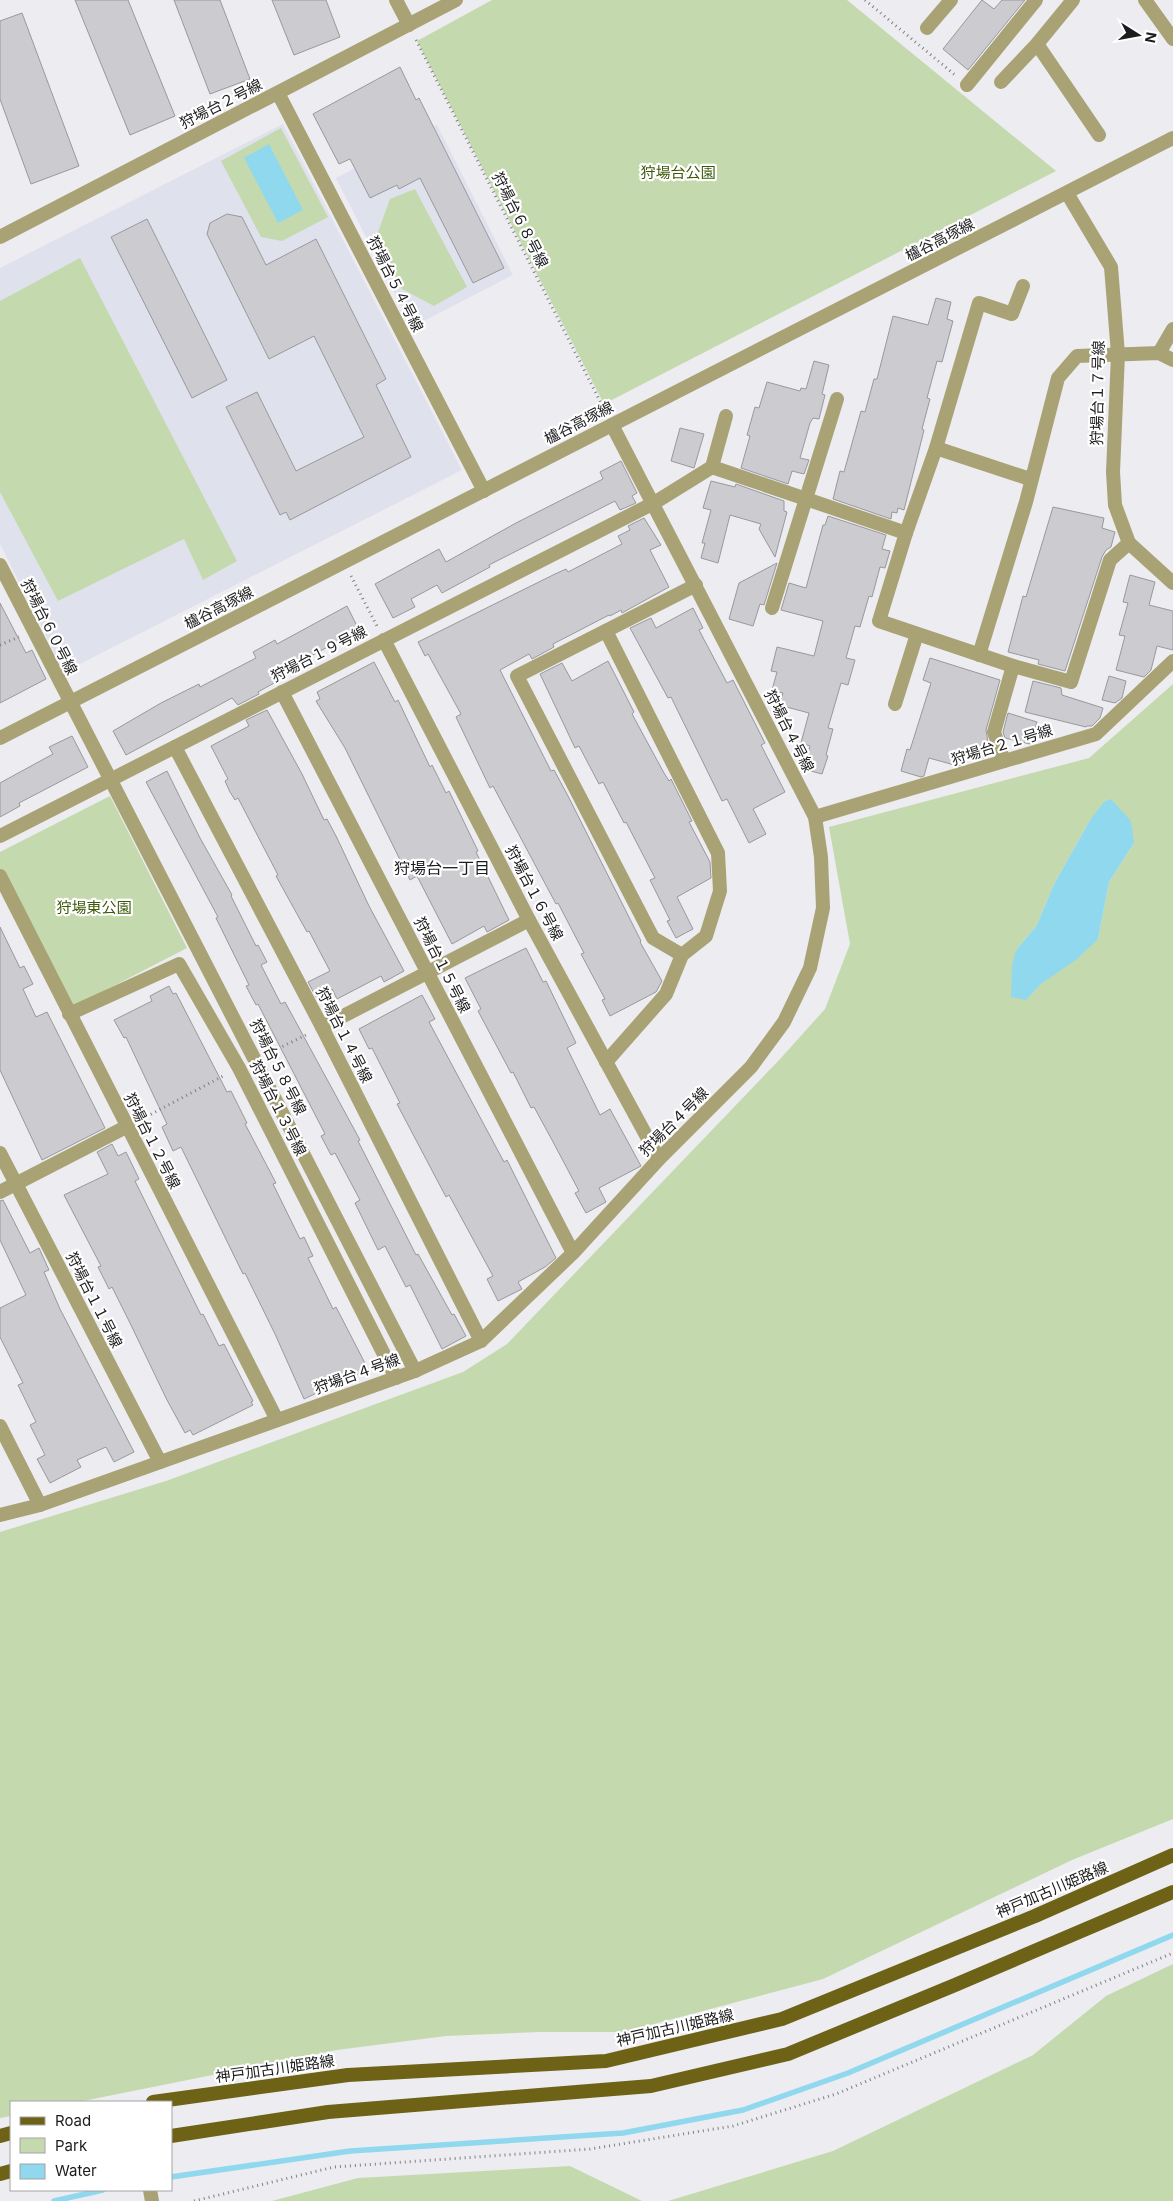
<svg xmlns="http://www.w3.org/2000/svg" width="1173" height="2201" viewBox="0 0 1173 2201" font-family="Inter,'Noto Sans JP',sans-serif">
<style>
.built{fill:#dfe1ed}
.green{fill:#c4daae;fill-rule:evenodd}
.water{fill:#90d8ed}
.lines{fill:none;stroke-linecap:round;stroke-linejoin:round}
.stream{stroke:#90d8ed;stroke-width:5.5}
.building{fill:#cbcbd0;stroke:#98989d}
.path{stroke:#818184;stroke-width:3;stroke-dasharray:1 4;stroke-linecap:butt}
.pedestrian{stroke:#a8a275;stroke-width:14}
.minor{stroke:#a8a275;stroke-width:14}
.tertiary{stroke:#a8a275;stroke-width:14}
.primary{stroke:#6d6216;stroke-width:14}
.labels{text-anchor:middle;stroke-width:4.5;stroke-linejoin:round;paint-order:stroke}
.street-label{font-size:15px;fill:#1c1c1e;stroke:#fff}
.park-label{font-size:15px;fill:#3b5909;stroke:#fff}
.neighbourhood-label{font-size:16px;fill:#1c1c1e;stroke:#fff}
</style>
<rect width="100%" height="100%" fill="#ececf1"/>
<!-- built -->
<g class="built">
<polygon points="283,124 462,470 64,672 0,544 0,268"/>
<polygon points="437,125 513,275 412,327 336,178"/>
</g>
<!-- green -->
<g class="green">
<polygon points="492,0 847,0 1056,171 604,404 417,41"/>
<polygon points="281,128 328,217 282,241 261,237 221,161"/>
<polygon points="415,189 467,287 434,306 402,289 375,240 390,199"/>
<polygon points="80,258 237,561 203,580 184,539 58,601 0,492 0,301"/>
<path d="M 1173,684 L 1173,1819 L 1072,1860 L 823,1979 L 624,2032 L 540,2032 L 446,2036 L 337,2050 L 78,2102 L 11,2102 L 11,2116 L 0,2118 L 0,1532 L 166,1481 L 463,1372 L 507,1344 L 781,1058 L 825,1009 L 850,944 L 829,827 L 1089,758 ZM 1090,820 L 1134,843 L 1109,882 L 1098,939 L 1041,984 L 1031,994 L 1016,950 L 1037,925 L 1053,886 Z"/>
<polygon points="110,796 187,948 71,1008 0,869 0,852"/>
<polygon points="1173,1964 1173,2201 668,2201 833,2151 1033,2055 1106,1996"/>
<polygon points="570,2166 642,2201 272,2201 358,2178"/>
</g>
<!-- water -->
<g class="water">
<polygon points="269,144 303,210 278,223 244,158"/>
<polygon points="1111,799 1131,821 1134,843 1109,882 1098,939 1077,959 1041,984 1026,1000 1011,997 1012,966 1016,950 1037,925 1053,886 1090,820 1104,802"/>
</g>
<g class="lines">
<!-- stream -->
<g class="stream">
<polyline points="171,2177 350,2151 623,2133 743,2110 848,2073 1173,1935"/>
<polyline points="54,2201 103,2190"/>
</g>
</g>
<!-- building -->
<g class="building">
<polygon points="75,0 128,0 175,116 130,135"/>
<polygon points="174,0 220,0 250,79 210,94"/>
<polygon points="272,0 326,0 340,37 294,55"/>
<polygon points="982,0 994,9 1002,0 1025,0 968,70 943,49"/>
<polygon points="22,13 79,166 31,184 0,99 0,21"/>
<polygon points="400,67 416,100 419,98 504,268 473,283 420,178 399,189 397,185 370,198 350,159 339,164 313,114"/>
<polygon points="227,214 242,217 266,265 316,239 386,379 376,385 411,457 290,520 286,512 280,515 226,407 257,392 296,471 364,437 314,336 269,359 207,234 210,223"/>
<polygon points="147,219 227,380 192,398 111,237"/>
<polygon points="936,298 951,302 947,319 953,321 942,362 937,361 927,398 930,399 922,429 924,430 904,510 898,508 897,513 892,512 891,519 833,499 840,471 844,472 861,411 865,412 874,379 877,379 893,316 928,325"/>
<polygon points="814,361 829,365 822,394 825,395 819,419 813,418 810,423 800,458 809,460 804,474 792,471 788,484 741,468 750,436 747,435 755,407 759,408 767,382 800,391 801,388 806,389"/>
<polygon points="680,428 704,434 694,468 671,461"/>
<polygon points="621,461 637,493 632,496 636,503 620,510 615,501 489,565 490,567 442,593 437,585 411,599 415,607 393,618 375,584 439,549 446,562 516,523 603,479 600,472"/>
<polygon points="711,481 735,487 736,484 784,501 784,511 787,512 775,557 759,529 761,524 730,515 718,563 701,558 705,543 702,543 711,510 703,508"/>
<polygon points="1053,507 1104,518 1102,528 1115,532 1111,547 1106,550 1102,557 1065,671 1038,664 1039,660 1008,652 1023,596 1026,597"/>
<polygon points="828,516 886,535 882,549 890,551 885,568 880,567 872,597 869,596 860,627 855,626 846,658 855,660 848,685 841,683 828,728 833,729 826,755 828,756 822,774 803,769 810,746 801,743 809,713 779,705 783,693 772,690 777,672 771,671 777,647 814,656 823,621 781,610 789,583 806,588 823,525 825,525"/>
<polygon points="644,518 661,545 650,550 669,587 622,613 621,610 610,616 609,615 553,644 554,647 532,659 529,654 500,670 551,771 554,770 568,796 641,941 640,942 662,981 656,992 610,1016 602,1000 605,999 581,954 584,953 558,903 556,904 493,786 490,788 456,717 461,714 428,654 425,656 418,642 555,574 566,569 568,572 622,544 618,536 630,530 628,526"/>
<polygon points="777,563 764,605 760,604 753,626 729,619 739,583"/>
<polygon points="1130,575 1155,582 1149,605 1173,611 1173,650 1157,646 1151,670 1144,677 1116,670 1125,636 1119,635 1128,603 1123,602"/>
<polygon points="0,603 26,653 32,650 46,679 0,703"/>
<polygon points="347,606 359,630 289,668 292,673 258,692 259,694 238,705 232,698 126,755 113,731 161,703 199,684 200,687 256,658 253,652 275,640 277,644"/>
<polygon points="693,608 703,628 699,630 727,683 733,680 765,743 761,745 785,792 753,809 766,834 749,843 727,799 722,801 671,697 668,698 630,628 651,618 656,628"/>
<polygon points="930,658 1000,680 986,730 988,742 984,758 968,754 965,764 958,766 929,758 924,776 921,777 901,771 907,749 910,750 931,683 923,680"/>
<polygon points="608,661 634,712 632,714 664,773 669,781 671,779 692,821 689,822 710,862 711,878 677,897 693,929 676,938 667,921 670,920 650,880 655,878 626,822 624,823 603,782 599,784 579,746 575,748 540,674 562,663 572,681"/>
<polygon points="374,662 395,702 398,700 430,767 432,765 446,793 449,791 478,851 476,852 509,920 487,932 484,926 452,944 417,876 410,880 345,748 316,701 320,699 317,692"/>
<polygon points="1109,676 1126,681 1122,698 1115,703 1102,700"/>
<polygon points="1033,681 1061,688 1062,695 1103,708 1100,718 1092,726 1087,726 1086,727 1025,712"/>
<polygon points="267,710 302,774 324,820 327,819 337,838 369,906 404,971 384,982 381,976 337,999 332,989 316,997 308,982 330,971 309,931 307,932 287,896 276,876 278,875 238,798 235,800 230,792 225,781 228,779 211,746 249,726 246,720"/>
<polygon points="1008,713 1037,722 1030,744 1005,738 1003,732"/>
<polygon points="72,736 88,767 19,803 20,806 0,817 0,783 53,754 49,747"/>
<polygon points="167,771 200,838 232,895 231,896 256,946 258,945 267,962 261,965 281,1004 285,1002 360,1140 358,1141 416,1255 418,1254 452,1315 454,1314 466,1336 442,1349 410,1285 406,1287 385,1246 378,1250 355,1203 360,1200 335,1153 331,1155 321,1136 325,1134 323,1130 258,1004 256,1005 246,986 249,985 216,918 218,917 146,782"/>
<polygon points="0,927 20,968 24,966 33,984 23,989 36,1017 47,1012 105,1128 42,1160 0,1070"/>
<polygon points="526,948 543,982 546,981 576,1043 567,1048 600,1115 610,1109 641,1166 599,1188 606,1202 586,1213 575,1193 579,1191 552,1140 534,1107 531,1108 513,1072 511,1073 478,1011 481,1009 465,978"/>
<polygon points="169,986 173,994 176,993 227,1092 231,1091 247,1123 245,1124 276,1183 273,1184 300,1239 304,1237 313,1256 308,1258 333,1309 336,1307 368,1369 350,1378 347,1373 319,1387 321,1391 304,1399 275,1334 245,1273 243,1274 181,1147 173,1151 162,1127 167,1124 126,1037 124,1038 114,1020 152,1001 150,996"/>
<polygon points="422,995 435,1019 429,1022 504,1162 507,1160 556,1258 545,1267 518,1282 522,1289 498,1301 487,1279 493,1276 449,1195 446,1197 397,1104 400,1103 372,1048 369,1049 359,1029"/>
<polygon points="112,1144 118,1156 126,1152 139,1179 135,1181 201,1315 203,1314 219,1346 224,1344 253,1401 251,1402 253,1405 193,1435 190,1430 185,1433 167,1400 130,1323 112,1287 109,1289 98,1267 101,1266 64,1195 108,1174 97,1152"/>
<polygon points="3,1200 30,1253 39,1248 49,1270 44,1272 60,1309 134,1452 114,1462 106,1447 77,1460 81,1467 50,1483 37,1459 45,1455 30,1425 36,1422 18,1385 23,1383 0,1337 0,1308 26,1295 0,1240 0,1201"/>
</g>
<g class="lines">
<!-- path -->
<g class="path">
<polyline points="865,0 955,75"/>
<polyline points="416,40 605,411"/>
<polyline points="351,576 377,626"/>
<polyline points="0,645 19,637"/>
<polyline points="269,1053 308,1034"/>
<polyline points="142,1119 225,1075"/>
<polyline points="194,2201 334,2167 590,2149 733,2126 836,2094 1173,1953"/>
</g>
<!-- pedestrian -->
<g class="pedestrian">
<polyline points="967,85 1036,0"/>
<polyline points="0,565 415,1371"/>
</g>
<!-- minor -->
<g class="minor">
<polyline points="396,0 409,25"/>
<polyline points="1145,0 1173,39"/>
<polyline points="927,28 951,0"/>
<polyline points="1037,44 1099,135"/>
<polyline points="1001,82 1037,44 1073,0"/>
<polyline points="278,93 484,491"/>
<polyline points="1067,193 1111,267 1118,354 1113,472 1115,505 1129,543 1173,583"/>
<polyline points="1159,353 1173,329"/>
<polyline points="936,448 979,303 1012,314 1023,286"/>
<polyline points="712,467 726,416"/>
<polyline points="1030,479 936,448 906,533 879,621 1013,666 1071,682 1110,560 1129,543"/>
<polyline points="772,608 837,399"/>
<polyline points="606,631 718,853 720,891 706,936 682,955 666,994 606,1062"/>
<polyline points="384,640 529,920 659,1159"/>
<polyline points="979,655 1026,502 1058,378 1077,356 1159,353 1173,360"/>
<polyline points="282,692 573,1253"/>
<polyline points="895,704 917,634"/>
<polyline points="175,747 322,1027 481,1341"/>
<polyline points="1004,761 994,732 1013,666"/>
<polyline points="815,817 1096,734 1173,661"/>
<polyline points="0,836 654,503 712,467 906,533"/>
<polyline points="0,876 277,1420"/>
<polyline points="682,955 653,938 517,676 696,585"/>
<polyline points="69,1014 179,964 239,1068 396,1378"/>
<polyline points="322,1027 529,920"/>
<polyline points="0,1153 160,1462"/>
<polyline points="0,1192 126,1127"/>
<polyline points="0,1426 40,1505"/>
<polyline points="0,1515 40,1505 415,1371 481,1341 573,1253 659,1159 751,1067 784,1022 810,968 823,908 821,857 815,817 612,425"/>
<polyline points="150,2190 152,2201"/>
</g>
<!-- tertiary -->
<g class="tertiary">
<polyline points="0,237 456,0"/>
<polyline points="0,738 1173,138"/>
</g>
<!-- primary -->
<g class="primary">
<polyline points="153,2102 348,2075 606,2061 782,2019 1035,1916 1173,1855"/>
<polyline points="0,2136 11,2133"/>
<polyline points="171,2136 328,2112 651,2086 788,2054 955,1985 1173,1892"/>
<polyline points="0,2174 11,2171"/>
</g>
</g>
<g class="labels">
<!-- street labels -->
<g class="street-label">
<text transform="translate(221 104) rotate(-27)" y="5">狩場台２号線</text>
<text transform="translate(520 220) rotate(63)" y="5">狩場台６８号線</text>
<text transform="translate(940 240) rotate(-27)" y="5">櫨谷高塚線</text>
<text transform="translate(395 284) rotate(63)" y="5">狩場台５４号線</text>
<text transform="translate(1098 393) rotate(-89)" y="5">狩場台１７号線</text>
<text transform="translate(579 423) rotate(-27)" y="5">櫨谷高塚線</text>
<text transform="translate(219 608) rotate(-27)" y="5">櫨谷高塚線</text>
<text transform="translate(49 627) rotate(63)" y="5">狩場台６０号線</text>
<text transform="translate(319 654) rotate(-27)" y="5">狩場台１９号線</text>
<text transform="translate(789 731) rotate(63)" y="5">狩場台４号線</text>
<text transform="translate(1002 745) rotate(-17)" y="5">狩場台２１号線</text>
<text transform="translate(534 893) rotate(62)" y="5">狩場台１６号線</text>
<text transform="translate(442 965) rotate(63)" y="5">狩場台１５号線</text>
<text transform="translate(344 1035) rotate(63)" y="5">狩場台１４号線</text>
<text transform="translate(278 1067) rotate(63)" y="5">狩場台５８号線</text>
<text transform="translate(278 1108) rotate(63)" y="5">狩場台１３号線</text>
<text transform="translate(674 1122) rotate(-45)" y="5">狩場台４号線</text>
<text transform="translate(152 1141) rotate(63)" y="5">狩場台１２号線</text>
<text transform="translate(94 1300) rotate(63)" y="5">狩場台１１号線</text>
<text transform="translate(357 1374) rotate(-20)" y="5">狩場台４号線</text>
<text transform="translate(1052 1890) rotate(-23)" y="5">神戸加古川姫路線</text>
<text transform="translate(675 2028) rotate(-13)" y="5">神戸加古川姫路線</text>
<text transform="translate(275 2069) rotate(-8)" y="5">神戸加古川姫路線</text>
</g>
<!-- park labels -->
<g class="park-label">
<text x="678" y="178">狩場台公園</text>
<text x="94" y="913">狩場東公園</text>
</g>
<!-- neighbourhood labels -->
<g class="neighbourhood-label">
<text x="442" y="874">狩場台一丁目</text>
</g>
</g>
<!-- legend -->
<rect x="10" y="2101" width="162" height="90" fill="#ffffff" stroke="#a4a4a5"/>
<rect x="20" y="2117" width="25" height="8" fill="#6d6216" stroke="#a4a4a5"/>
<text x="55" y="2126" font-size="15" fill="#1c1c1e">Road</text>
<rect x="20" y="2138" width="25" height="15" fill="#c4daae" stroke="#a4a4a5"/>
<text x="55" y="2151" font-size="15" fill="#1c1c1e">Park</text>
<rect x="20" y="2164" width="25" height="15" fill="#90d8ed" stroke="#a4a4a5"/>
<text x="55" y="2176" font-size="15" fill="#1c1c1e">Water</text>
<!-- north arrow -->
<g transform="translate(1138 35) rotate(101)" stroke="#ffffff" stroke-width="4" paint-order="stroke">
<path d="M0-4L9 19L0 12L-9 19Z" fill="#1c1c1e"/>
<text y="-8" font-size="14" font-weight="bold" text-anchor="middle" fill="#1c1c1e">N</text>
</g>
</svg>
